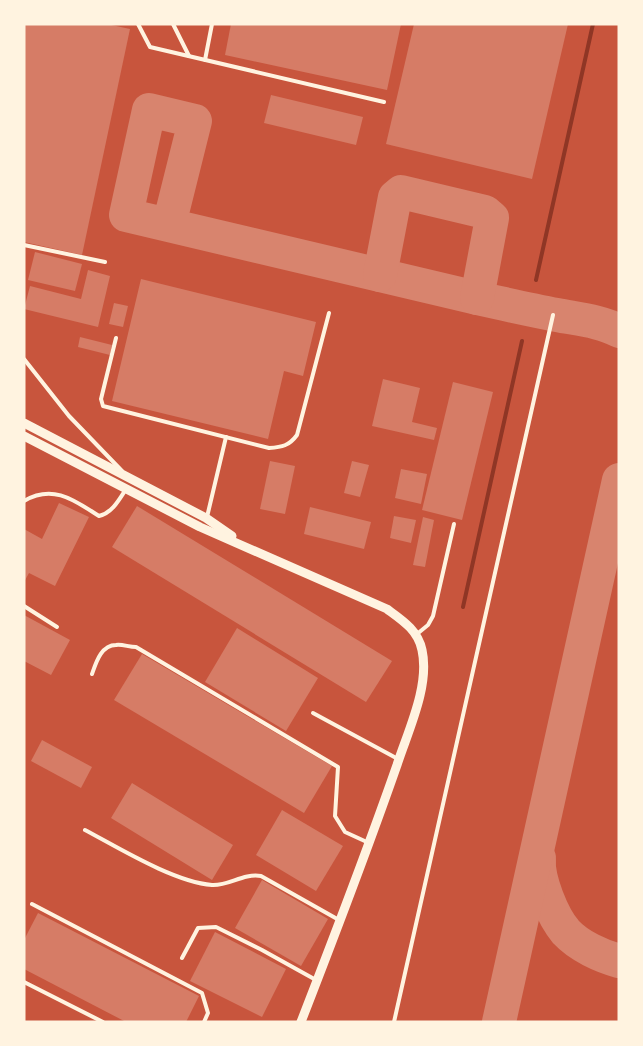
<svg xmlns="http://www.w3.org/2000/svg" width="643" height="1046" viewBox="0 0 643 1046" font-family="Signika,sans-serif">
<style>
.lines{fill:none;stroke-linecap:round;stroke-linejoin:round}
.stream{stroke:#8f3625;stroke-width:4}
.taxiway{stroke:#d8846e;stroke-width:34}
.building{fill:#d67c66}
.service{stroke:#fff3e0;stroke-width:4}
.tertiary{stroke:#fff3e0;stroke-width:9}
</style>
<rect width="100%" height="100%" fill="#c8553d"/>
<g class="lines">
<!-- stream -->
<g class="stream">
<polyline points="536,280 593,24"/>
<polyline points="463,607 522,341"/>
</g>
<!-- taxiway -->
<g class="taxiway">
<path d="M 169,225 L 195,121 L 149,110 L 126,215 C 243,243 360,271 477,298 C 504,304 531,310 557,315 C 577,319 601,321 619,331"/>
<polyline points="380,275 395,197 401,192 485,212 492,218 477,298"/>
<path d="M 539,858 C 537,879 553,917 566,932 C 579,946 601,956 619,961"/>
<polyline points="499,1022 619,480"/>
</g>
</g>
<!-- building -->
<g class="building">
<polygon points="24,24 107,24 130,29 82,255 24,242"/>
<polygon points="231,24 401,24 387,90 225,55"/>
<polygon points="414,24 568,24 532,179 386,144"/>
<polygon points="271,95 363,117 356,145 264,123"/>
<polygon points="35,252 82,264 75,291 28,280"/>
<polygon points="88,270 110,276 98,327 24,309 30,286 81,299"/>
<polygon points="141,279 316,322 303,376 284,371 268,439 112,401"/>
<polygon points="114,303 128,306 123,327 109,324"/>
<polygon points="80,337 112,345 110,355 78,347"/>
<polygon points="383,379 420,388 412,422 437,428 434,440 372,426"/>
<polygon points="453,382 493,392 462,520 422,510"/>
<polygon points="270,461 295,466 285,514 260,509"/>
<polygon points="352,461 369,465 360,497 344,493"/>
<polygon points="401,469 427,474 421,504 395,498"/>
<polygon points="59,503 89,517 55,586 29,573 24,582 24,529 42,539"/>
<polygon points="137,506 392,661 366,702 112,547"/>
<polygon points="310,507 371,522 364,549 304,534"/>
<polygon points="394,516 416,520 411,543 390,538"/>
<polygon points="423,517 434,520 425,567 413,565"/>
<polygon points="24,615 70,640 51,675 24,661"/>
<polygon points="237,628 318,678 286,731 205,682"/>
<polygon points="142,654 332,766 304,813 114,700"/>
<polygon points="42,740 92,767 81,788 31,761"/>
<polygon points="132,783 233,845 212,880 111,818"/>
<polygon points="282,810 343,846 316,891 256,855"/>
<polygon points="262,880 328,919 301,966 235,928"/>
<polygon points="38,913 199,996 186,1022 126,1022 24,969 24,940"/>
<polygon points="215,932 286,969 262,1017 190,981"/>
</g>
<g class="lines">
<!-- service -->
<g class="service">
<polyline points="138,24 150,47 384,102"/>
<polyline points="173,24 189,56"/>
<polyline points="205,60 212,24"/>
<polyline points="24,245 105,262"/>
<path d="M 116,338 L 101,399 L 103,406 L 269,448 C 282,447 289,446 297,435 L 329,313"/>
<polyline points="24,359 69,416 122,471"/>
<path d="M 24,501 C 53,484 74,500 99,516 C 112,513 119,500 126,489"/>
<polyline points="207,517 226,437"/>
<polyline points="24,606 57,627"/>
<polyline points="417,634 428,625 433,616 454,524"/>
<path d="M 92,674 C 96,663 101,645 116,645 C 122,644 129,647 136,647 L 338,767 L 335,816 L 345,832 L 369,843"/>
<polyline points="313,713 398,759"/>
<path d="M 85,830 C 119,848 174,882 212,885 C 229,886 243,873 261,876 L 339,920"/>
<polyline points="32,904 202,993 208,1013 204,1022"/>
<polyline points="182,958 198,928 216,927 262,950 316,980"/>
<polyline points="24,982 103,1022"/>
<polyline points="394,1022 553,315"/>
</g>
<!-- tertiary -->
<g class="tertiary">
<polyline points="24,423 206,518 232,536"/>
<path d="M 24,436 L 200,527 L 387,609 C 402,620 418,630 422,650 C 430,686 408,731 397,765 C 367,851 334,937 301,1022"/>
</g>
</g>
<!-- border -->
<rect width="643" height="1046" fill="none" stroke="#fff3e0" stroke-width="51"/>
</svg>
